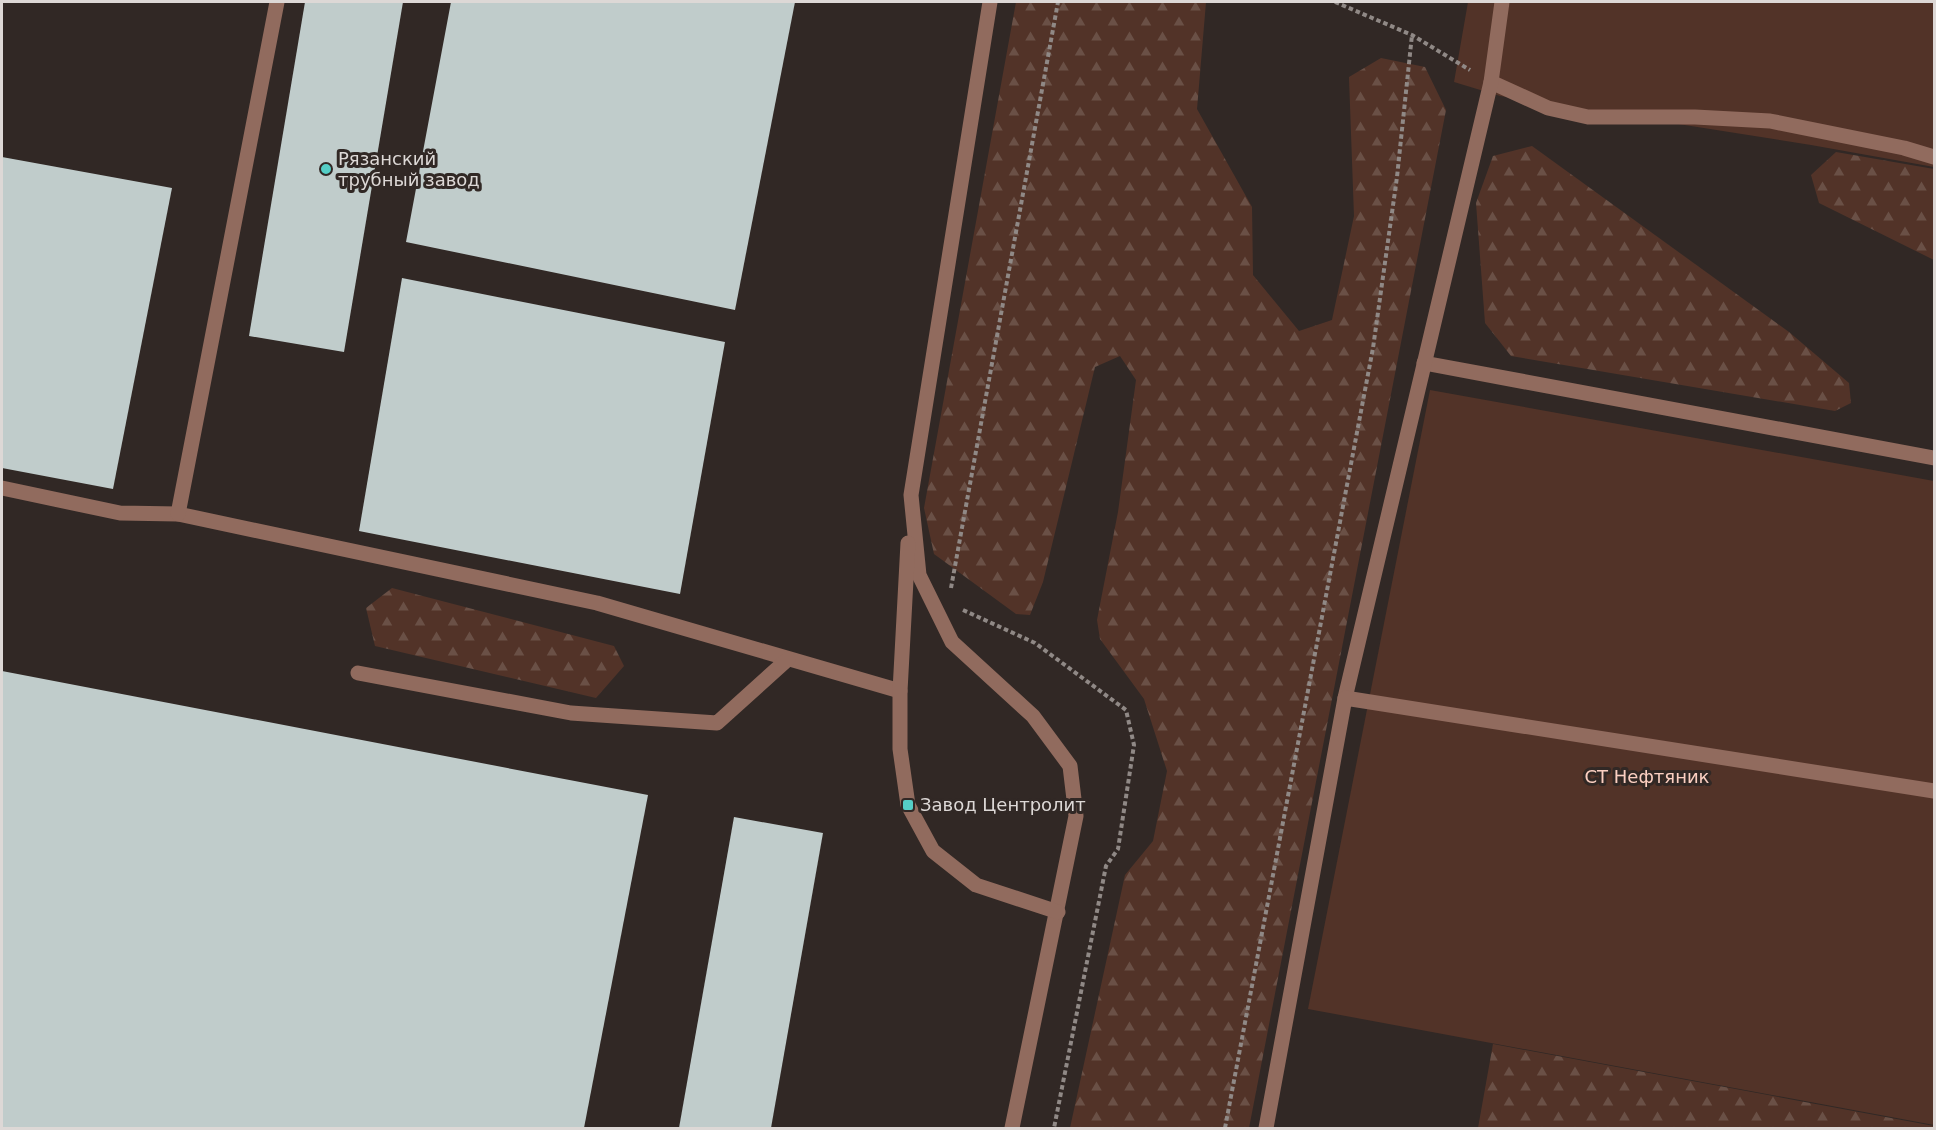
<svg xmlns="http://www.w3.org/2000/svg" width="1936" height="1130" viewBox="0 0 1936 1130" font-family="'DejaVu Sans',sans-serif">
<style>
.green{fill:#523328}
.forest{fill:url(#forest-firs)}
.building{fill:#c0cccb}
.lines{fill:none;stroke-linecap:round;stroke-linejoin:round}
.path{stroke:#908986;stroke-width:4;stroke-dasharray:4.5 3;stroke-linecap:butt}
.minor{stroke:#916b5e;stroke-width:15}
.poi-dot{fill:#55cec6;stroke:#312825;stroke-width:2}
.labels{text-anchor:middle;stroke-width:6;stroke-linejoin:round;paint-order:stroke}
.poi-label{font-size:18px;fill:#ddd8d6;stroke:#312825;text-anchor:start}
.park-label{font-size:18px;fill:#fbcfc1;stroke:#312825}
</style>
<defs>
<pattern id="forest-firs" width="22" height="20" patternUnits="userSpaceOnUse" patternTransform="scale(1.5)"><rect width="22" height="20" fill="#523328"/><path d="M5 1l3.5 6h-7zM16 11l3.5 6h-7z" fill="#6a5046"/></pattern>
</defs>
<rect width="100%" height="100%" fill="#312825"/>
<!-- green -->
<g class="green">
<polygon points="1468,2 1934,2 1934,167 1811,145 1500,96 1454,82"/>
<polygon points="1430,390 1934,481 1934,1125 1308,1009"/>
</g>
<!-- forest -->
<g class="forest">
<polygon points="1016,2 1206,2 1197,109 1252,207 1253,275 1299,331 1332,320 1354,216 1349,77 1381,58 1425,67 1446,110 1249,1128 1070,1128 1125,875 1153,841 1167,771 1144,699 1100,639 1097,620 1118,512 1136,380 1120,356 1095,367 1043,582 1030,615 1016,614 934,554 924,508"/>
<polygon points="1532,146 1789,332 1849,383 1851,403 1835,411 1511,356 1485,323 1476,203 1493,156"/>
<polygon points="1836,152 1934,169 1934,260 1819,203 1811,175"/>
<polygon points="392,588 614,646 624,666 596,698 375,646 366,608"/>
<polygon points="1493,1044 1934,1126 1934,1128 1478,1128"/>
</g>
<!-- building -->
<g class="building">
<polygon points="305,2 403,2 344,352 249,336"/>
<polygon points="451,2 795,2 735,310 406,242"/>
<polygon points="2,157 172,188 113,489 2,468"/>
<polygon points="402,278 725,342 680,594 359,531"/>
<polygon points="2,671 648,795 584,1128 2,1128"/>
<polygon points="734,817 823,833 771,1128 679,1128"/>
</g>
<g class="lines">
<!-- path -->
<g class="path">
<polyline points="1335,2 1412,35 1470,70"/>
<polyline points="951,588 1058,2"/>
<polyline points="963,610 1035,643 1126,710 1134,745 1118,849 1106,866 1054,1128"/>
<polyline points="1225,1128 1373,348 1397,177 1412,35"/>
</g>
<!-- minor -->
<g class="minor">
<polyline points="990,2 911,495 919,575 952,642 1033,716 1070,766 1076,816 1012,1128"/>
<polyline points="1491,82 1548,108 1588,117 1695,117 1770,121 1904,148 1934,157"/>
<polyline points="1424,363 1934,458"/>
<polyline points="2,488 120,513 178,514 597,603 900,691"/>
<polyline points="178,514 277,2"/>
<polyline points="908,543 900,691 900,749 908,805 933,851 976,885 1058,912"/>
<polyline points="358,673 571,713 717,723 788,659"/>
<polyline points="1345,698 1491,82 1502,2"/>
<polyline points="1266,1128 1345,698 1934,791"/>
</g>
</g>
<!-- markers -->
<g class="poi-dot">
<circle cx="326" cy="169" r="6"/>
<rect x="902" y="799" width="12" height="12" rx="3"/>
</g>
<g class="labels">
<!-- poi labels -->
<g class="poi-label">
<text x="338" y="165">Рязанский<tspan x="338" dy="21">трубный завод</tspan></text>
<text x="920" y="811">Завод Центролит</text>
</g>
<!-- park labels -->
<g class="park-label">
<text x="1647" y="783">СТ Нефтяник</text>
</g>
</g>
<!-- border -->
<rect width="1936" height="1130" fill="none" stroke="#ddd8d6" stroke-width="6"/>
</svg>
